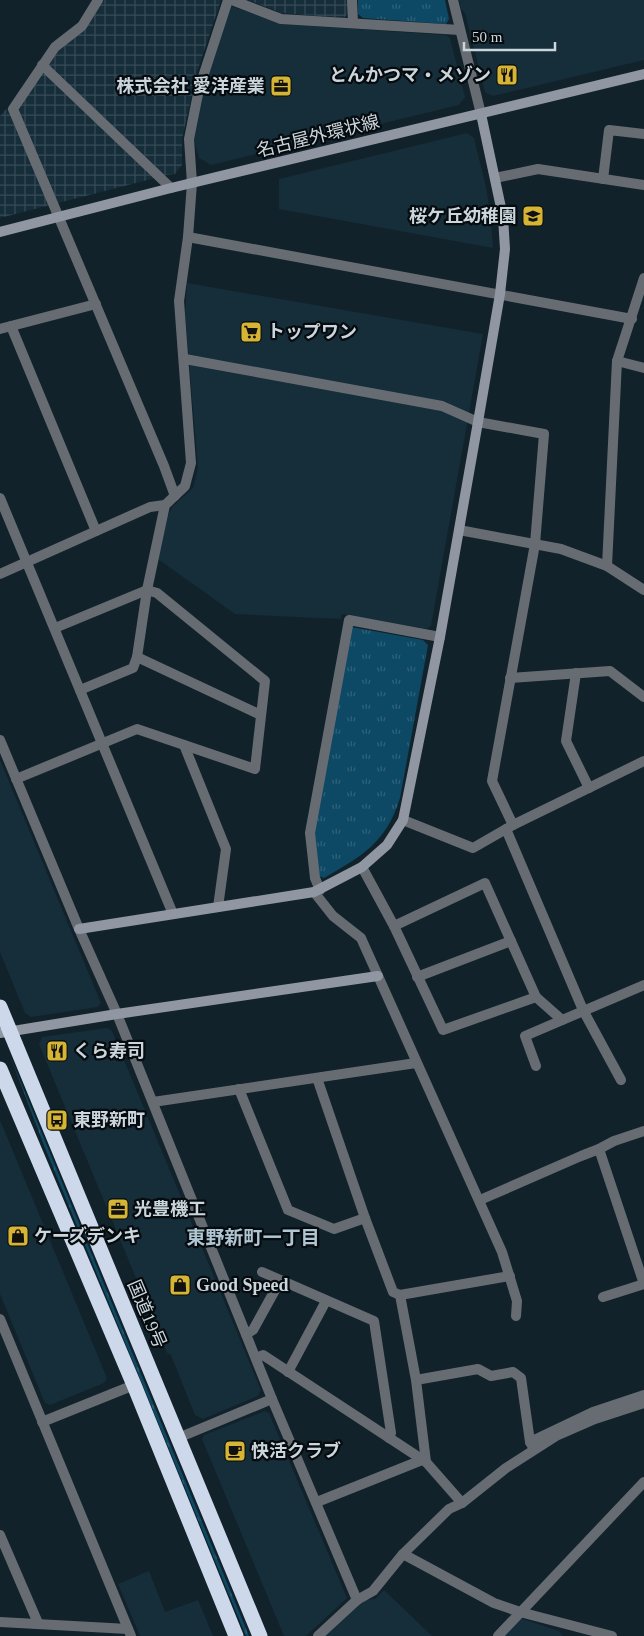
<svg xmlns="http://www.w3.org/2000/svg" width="644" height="1636" viewBox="0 0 644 1636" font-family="'Times New Roman','Noto Sans JP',serif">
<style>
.built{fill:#162d3a}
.industrial{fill:url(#industrial-grid)}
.grass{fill:url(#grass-tufts)}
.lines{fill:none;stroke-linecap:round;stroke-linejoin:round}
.street{stroke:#676c73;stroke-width:10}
.secondary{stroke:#9097a3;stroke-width:10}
.highway{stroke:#cdd8eb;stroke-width:15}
.labels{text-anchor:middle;stroke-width:4.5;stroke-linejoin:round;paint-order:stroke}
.poi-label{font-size:18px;font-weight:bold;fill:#cbd6dc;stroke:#050b0f;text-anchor:start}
.street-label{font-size:18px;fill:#cbd6dc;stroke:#050b0f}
.neighbourhood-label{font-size:19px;font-weight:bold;fill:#b1c6d3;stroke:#050b0f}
</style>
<defs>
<pattern id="industrial-grid" width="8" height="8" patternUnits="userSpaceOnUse" patternTransform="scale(1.25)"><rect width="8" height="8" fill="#162d3a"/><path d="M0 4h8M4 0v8" fill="none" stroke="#374b56"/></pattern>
<pattern id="grass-tufts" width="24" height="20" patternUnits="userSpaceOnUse" patternTransform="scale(1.25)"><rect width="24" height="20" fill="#0d4964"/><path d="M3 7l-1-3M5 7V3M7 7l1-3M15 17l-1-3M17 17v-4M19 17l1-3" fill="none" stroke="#2f627a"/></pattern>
</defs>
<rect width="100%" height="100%" fill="#11222b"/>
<!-- built -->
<g class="built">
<polygon points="459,0 644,0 644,60 493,96 485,92 465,13 461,9"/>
<polygon points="231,6 281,24 446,35 450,38 465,97 459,105 211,165 199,158 194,140 202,90"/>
<polygon points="467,133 474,138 486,187 491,219 493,248 279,209 279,179"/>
<polygon points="187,283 483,334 431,626 426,629 342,614 341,619 235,614 158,559 168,515 173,506 193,488 198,468 185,314"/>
<polygon points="0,760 101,1003 98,1007 31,1017 25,1013 0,952"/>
<polygon points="107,1028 112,1031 261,1390 258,1396 203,1419 195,1415 171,1355 167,1353 39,1044 42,1037"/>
<polygon points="0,1120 107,1378 104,1383 50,1405 45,1403 0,1294"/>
<polygon points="265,1411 269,1413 347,1598 306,1636 284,1636 202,1439 204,1435"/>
<polygon points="149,1571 165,1612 198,1600 213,1636 140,1636 118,1584"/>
<polygon points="384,1590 432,1636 325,1636 363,1600 375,1599"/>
<polygon points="520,1618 559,1631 563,1636 502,1636"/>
</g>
<!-- industrial -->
<g class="industrial">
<polygon points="103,0 221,0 197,72 182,139 182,165 175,174 167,175 0,218 0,116 6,109 20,107 59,49 86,29"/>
<polygon points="248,0 348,0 348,13 344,18 282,13"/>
</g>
<!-- grass -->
<g class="grass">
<polygon points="358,0 445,0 449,19 446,24 363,18 358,14"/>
<path d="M 351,627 L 423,640 L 428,645 L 400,798 C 386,843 362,856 324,878 L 319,876 L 314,834 Z"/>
<polygon points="10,1056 242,1619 249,1636 246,1636 43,1143"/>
</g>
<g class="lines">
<!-- street -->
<g class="street">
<polyline points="98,0 82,26 55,47 13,109 164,466 175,496"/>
<polyline points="232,0 281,19 460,30"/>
<polyline points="352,0 353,23"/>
<polyline points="453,0 481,114"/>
<polyline points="42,65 171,188"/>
<polyline points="495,178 538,169 644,185"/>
<polyline points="603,179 609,130 644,134"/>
<polyline points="188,237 632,319"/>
<polyline points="11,326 96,531"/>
<polyline points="0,329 96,304"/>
<polyline points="185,359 442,406 478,422 544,434 535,544 492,781 513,825"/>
<polyline points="617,361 644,368"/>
<polyline points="0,498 173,914"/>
<polyline points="459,530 561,549 607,566 644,590"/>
<polyline points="607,566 617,361 644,278"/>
<polyline points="0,574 150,507 165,505"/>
<polyline points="137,657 147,590 165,505 185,486 191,463 179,301 188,237 192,183 189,139 199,89 228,0"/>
<polyline points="576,673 566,741 589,788"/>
<polyline points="510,678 610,671 644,697"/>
<polyline points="80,690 133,668 137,657 261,715"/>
<polyline points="0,740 79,929 117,1014 272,1399 357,1600"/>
<polyline points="184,745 226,849 218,907"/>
<polyline points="16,779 137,729 255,769 265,681 157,593 147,590 55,628"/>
<polyline points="403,820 473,848 513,825 644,761"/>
<polyline points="506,829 583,1010 621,1080"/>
<polyline points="362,867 394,926 443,1030 536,997"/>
<polyline points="320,890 315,878 310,833 349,620 440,637"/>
<polyline points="314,892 333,916 361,938 502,1252 517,1301 516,1316"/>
<polyline points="394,926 485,883 536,997 562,1020"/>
<polyline points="417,977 511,941"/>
<polyline points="536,1066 525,1036 644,985"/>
<polyline points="317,1078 365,1218 393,1292 400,1295 510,1276"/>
<polyline points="239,1089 288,1210 334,1229 365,1218"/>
<polyline points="153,1102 416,1063"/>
<polyline points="599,1149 644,1284"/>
<polyline points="480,1200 581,1156 599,1149 614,1141 644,1131"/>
<polyline points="262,1272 374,1321 391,1433 389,1438"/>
<polyline points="400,1295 416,1380 426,1462"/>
<polyline points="603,1297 644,1284"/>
<polyline points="0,1319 131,1636"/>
<polyline points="246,1334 253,1330 280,1281"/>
<polyline points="256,1358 263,1355 426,1462 462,1503"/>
<polyline points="288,1372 326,1301"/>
<polyline points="416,1380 478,1369 491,1376 513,1372 521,1378 530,1442 534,1449"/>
<polyline points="42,1422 134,1385"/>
<polyline points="178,1438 272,1399"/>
<polyline points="530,1442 593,1412 644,1395"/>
<polyline points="317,1502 422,1460"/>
<polyline points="0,1535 38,1623"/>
<polyline points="403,1554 494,1603 520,1612 612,1636"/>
<polyline points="0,1622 128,1629"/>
<polyline points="318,1636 357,1600 373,1591 403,1554 449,1509 462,1503 506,1468 556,1436 595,1419 644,1403"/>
<polyline points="498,1636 644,1482"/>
</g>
<!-- secondary -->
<g class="secondary">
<polyline points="0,232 171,188 644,74"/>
<polyline points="79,929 314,892 362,867 387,845 403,820 440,637 478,422 500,294 505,249 503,217 481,114"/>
<polyline points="0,1033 117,1014 378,976"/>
</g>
<!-- highway -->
<g class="highway">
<polyline points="0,1007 260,1636"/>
<polyline points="0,1069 134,1385 236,1636"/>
</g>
</g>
<!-- icons -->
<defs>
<g id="restaurant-square" transform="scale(1.125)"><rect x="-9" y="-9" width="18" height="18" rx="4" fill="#d6b534" stroke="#050b0f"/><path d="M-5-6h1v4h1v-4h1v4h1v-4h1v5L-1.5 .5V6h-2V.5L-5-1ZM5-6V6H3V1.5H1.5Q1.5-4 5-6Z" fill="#111"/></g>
<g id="office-square" transform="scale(1.125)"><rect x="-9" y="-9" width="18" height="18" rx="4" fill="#d6b534" stroke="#050b0f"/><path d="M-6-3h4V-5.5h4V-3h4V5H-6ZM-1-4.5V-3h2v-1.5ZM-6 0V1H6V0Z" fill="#111"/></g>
<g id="school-square" transform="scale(1.125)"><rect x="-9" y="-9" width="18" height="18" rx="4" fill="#d6b534" stroke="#050b0f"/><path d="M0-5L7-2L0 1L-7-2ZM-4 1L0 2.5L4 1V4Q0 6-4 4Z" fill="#111"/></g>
<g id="supermarket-square" transform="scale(1.125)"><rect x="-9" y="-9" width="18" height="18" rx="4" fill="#d6b534" stroke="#050b0f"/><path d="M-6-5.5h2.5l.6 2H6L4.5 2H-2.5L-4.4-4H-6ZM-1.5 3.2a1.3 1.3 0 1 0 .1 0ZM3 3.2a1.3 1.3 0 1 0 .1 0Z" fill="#111"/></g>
<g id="bus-square" transform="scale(1.125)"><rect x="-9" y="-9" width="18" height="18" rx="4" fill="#d6b534" stroke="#050b0f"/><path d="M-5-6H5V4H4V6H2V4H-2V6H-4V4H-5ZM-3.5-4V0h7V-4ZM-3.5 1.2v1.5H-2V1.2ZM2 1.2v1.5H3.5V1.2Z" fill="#111"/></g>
<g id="shop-square" transform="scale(1.125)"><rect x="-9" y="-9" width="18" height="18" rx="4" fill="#d6b534" stroke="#050b0f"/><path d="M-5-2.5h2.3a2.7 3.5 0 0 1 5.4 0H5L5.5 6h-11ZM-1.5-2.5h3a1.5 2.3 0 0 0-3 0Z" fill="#111"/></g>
<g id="cafe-square" transform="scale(1.125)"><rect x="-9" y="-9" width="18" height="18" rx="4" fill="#d6b534" stroke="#050b0f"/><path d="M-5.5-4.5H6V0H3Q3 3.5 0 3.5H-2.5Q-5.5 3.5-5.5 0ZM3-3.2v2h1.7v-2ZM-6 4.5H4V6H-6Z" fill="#111"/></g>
</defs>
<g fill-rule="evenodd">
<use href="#restaurant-square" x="507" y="75"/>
<use href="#office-square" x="281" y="86"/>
<use href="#school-square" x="533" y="216"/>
<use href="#supermarket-square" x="251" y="332"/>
<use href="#restaurant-square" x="57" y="1051"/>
<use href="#bus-square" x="57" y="1120"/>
<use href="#office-square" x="118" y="1209"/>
<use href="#shop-square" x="18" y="1236"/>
<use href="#shop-square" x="180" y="1285"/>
<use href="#cafe-square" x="235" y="1451"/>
</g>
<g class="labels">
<!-- poi labels -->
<g class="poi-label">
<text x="491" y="81" text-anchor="end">とんかつマ・メゾン</text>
<text x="265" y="92" text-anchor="end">株式会社 愛洋産業</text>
<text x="517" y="222" text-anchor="end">桜ケ丘幼稚園</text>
<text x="267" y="338">トップワン</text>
<text x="73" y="1057">くら寿司</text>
<text x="73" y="1126">東野新町</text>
<text x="134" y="1215">光豊機工</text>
<text x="34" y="1242">ケーズデンキ</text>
<text x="196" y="1291">Good Speed</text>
<text x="251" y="1457">快活クラブ</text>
</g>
<!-- street labels -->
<g class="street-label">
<text transform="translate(318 136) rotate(-14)" y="6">名古屋外環状線</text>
<text transform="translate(147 1314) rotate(67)" y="6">国道19号</text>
</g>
<!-- neighbourhood labels -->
<g class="neighbourhood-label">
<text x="253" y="1244">東野新町一丁目</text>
</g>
</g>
<!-- scale -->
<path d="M464 42v8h91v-8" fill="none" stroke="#cbd6dc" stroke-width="2.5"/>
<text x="472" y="42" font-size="15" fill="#cbd6dc" stroke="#050b0f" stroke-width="4" paint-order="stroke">50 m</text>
</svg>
